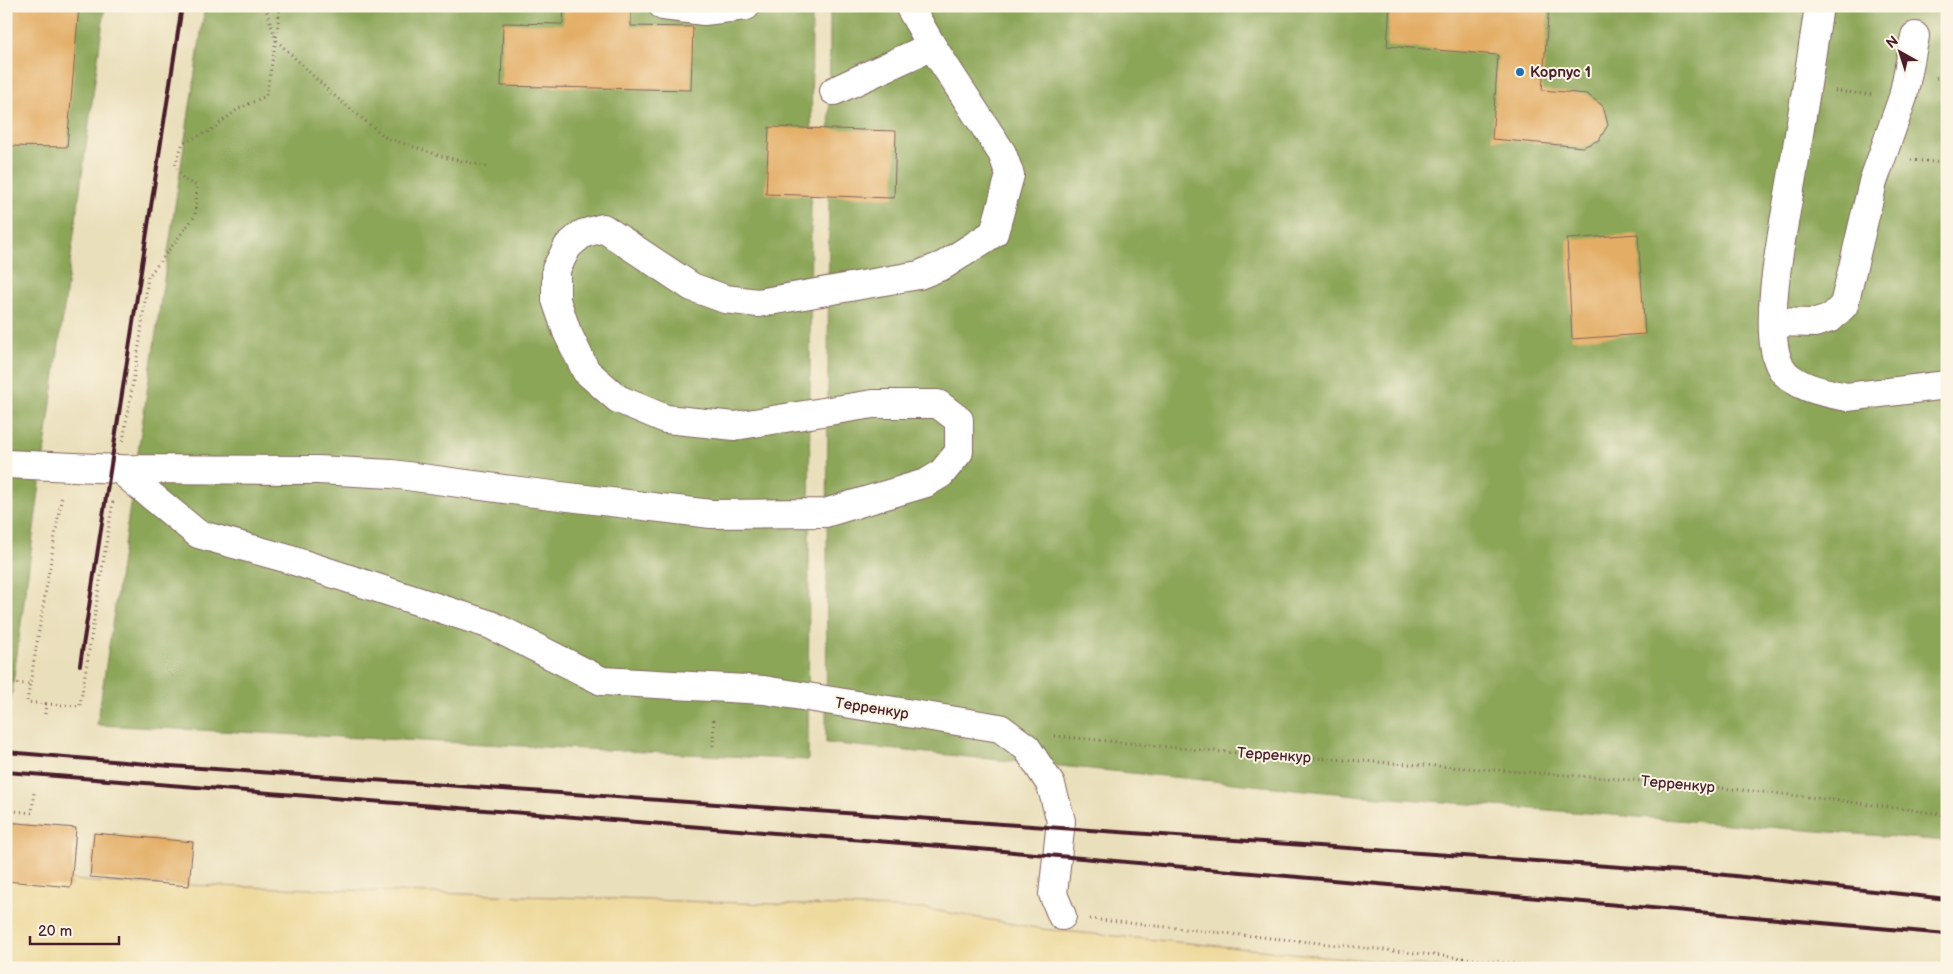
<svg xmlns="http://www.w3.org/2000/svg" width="1953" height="974" viewBox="0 0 1953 974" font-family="'Balsamiq Sans',sans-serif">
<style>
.forest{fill:#8ca659;stroke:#6b6242}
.sand{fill:#eeda9e;stroke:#9c7c64}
.building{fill:#e3ad65}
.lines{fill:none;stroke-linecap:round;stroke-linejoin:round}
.minor-casing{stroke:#82625d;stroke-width:30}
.path{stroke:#82625d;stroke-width:3;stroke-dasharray:1 4;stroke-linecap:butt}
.minor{stroke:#fff;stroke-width:28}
.rail{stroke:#4a1f2b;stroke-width:4}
.poi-dot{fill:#1f6fb2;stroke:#fcf5e5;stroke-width:2}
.labels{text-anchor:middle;stroke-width:4;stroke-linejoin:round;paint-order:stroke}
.poi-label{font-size:15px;font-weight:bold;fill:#4a1f2b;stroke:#fcf5e5;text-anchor:start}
.street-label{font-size:15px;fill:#4a1f2b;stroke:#fcf5e5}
</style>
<rect width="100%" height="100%" fill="#fcf5e5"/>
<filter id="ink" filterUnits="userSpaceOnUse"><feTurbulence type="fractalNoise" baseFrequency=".02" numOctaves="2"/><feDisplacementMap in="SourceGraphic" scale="10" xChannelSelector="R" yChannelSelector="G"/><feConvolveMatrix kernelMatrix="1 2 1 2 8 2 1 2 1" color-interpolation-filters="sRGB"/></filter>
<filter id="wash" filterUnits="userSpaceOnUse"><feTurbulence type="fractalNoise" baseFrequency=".0096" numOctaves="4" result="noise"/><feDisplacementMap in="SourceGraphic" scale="20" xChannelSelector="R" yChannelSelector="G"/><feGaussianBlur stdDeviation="1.12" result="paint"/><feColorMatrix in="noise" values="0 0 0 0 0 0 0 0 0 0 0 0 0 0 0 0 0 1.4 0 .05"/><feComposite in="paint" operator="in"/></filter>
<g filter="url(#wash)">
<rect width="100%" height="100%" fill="#eadfbb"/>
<!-- forest -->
<g class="forest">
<polygon points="6,6 105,6 7,727 6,727"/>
<polygon points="205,6 812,6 808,760 97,725"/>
<polygon points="830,6 1947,6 1947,841 1366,796 826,743"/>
</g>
<!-- sand -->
<polygon class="sand" points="6,871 92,882 928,909 1042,929 1449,968 6,968"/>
<g id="blocks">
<!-- building -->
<g class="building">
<polygon points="6,6 79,6 67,147 6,146"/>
<polygon points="564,6 631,6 631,26 693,27 691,90 501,86 503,23 563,24"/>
<polygon points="1390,6 1549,6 1542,90 1587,94 1603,106 1608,125 1599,140 1583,147 1492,139 1498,55 1387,46"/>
<polygon points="769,127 896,131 894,198 766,194"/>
<polygon points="1638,234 1645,334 1572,339 1567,239"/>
<polygon points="6,822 76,828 71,887 6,881"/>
<polygon points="94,833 193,842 189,886 90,877"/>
</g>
</g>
</g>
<g filter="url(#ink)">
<use href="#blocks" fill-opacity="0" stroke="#82625d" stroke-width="1"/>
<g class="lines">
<!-- minor casing -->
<g class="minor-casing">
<g id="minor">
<polyline points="663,6 704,11 746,6"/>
<path d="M 1819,6 C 1811,61 1802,116 1793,171 C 1786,217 1760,327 1780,366 C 1791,387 1826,393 1847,397 L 1947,385"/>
<polyline points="834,91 932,46"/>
<polyline points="1773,322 1815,323 1831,318 1844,305 1873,182 1903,97 1915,36"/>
<polyline points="6,464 119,469 318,470 392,474 527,492 711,514 825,513 926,483 941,474 959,452 959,420 938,404 873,404 735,426 666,419 618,399 586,371 567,332 556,300 556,269 568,246 582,234 603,228 692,287 725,299 758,303 919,275 944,265 994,233 1010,175 1002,153 932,46 909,6"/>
<polyline points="119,469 198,534 285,558 491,625 602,681 764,690 1000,728 1027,748 1051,785 1061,821 1053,894 1062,916"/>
</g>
</g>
<!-- path -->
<g class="path">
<polyline points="280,6 276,40 331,93 385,137 441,156 488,167"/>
<polyline points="1936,78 1947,76"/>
<polyline points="1835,91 1873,95"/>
<polyline points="1911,160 1947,163"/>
<polyline points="123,441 140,340 148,277 195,216 197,186 184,180 175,165 183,143 210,131 238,109 266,96 276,40 265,6"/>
<polyline points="6,676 11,683 29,684"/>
<polyline points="46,704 27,702 62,494"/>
<polyline points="45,714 46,704 80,706 113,501"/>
<path d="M 1055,736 C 1122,742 1189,750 1257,754 C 1487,770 1718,781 1947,815"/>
<polyline points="713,746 714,716"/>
<polyline points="6,810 32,813 34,792"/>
<polyline points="1090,919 1557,968"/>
</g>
<!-- minor -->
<use href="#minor" class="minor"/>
<!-- rail -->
<g class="rail">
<polyline points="80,665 182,6"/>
<polyline points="6,752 171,766 1707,873 1947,899"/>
<path d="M 6,772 C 654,820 1300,875 1947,934"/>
</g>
</g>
</g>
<!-- markers -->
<circle class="poi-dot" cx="1520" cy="72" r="5"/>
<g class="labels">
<!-- poi labels -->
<g class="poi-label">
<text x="1530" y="77">Корпус 1</text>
</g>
<!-- street labels -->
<g class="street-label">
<text transform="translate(872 708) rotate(9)" y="5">Терренкур</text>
<text transform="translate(1274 755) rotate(4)" y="5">Терренкур</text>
<text transform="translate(1678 784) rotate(5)" y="5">Терренкур</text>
</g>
</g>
<!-- margin -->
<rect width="1953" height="974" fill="none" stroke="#fcf5e5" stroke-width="25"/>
<!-- north arrow -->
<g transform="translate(1900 52) rotate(321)" stroke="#fcf5e5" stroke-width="4" paint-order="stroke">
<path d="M0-4L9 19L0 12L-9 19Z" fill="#4a1f2b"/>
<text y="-8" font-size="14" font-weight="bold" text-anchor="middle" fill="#4a1f2b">N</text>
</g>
<!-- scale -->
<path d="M30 936v8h89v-8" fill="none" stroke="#4a1f2b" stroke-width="2.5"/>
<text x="38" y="936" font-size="15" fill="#4a1f2b" stroke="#fcf5e5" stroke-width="4" paint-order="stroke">20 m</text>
</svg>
